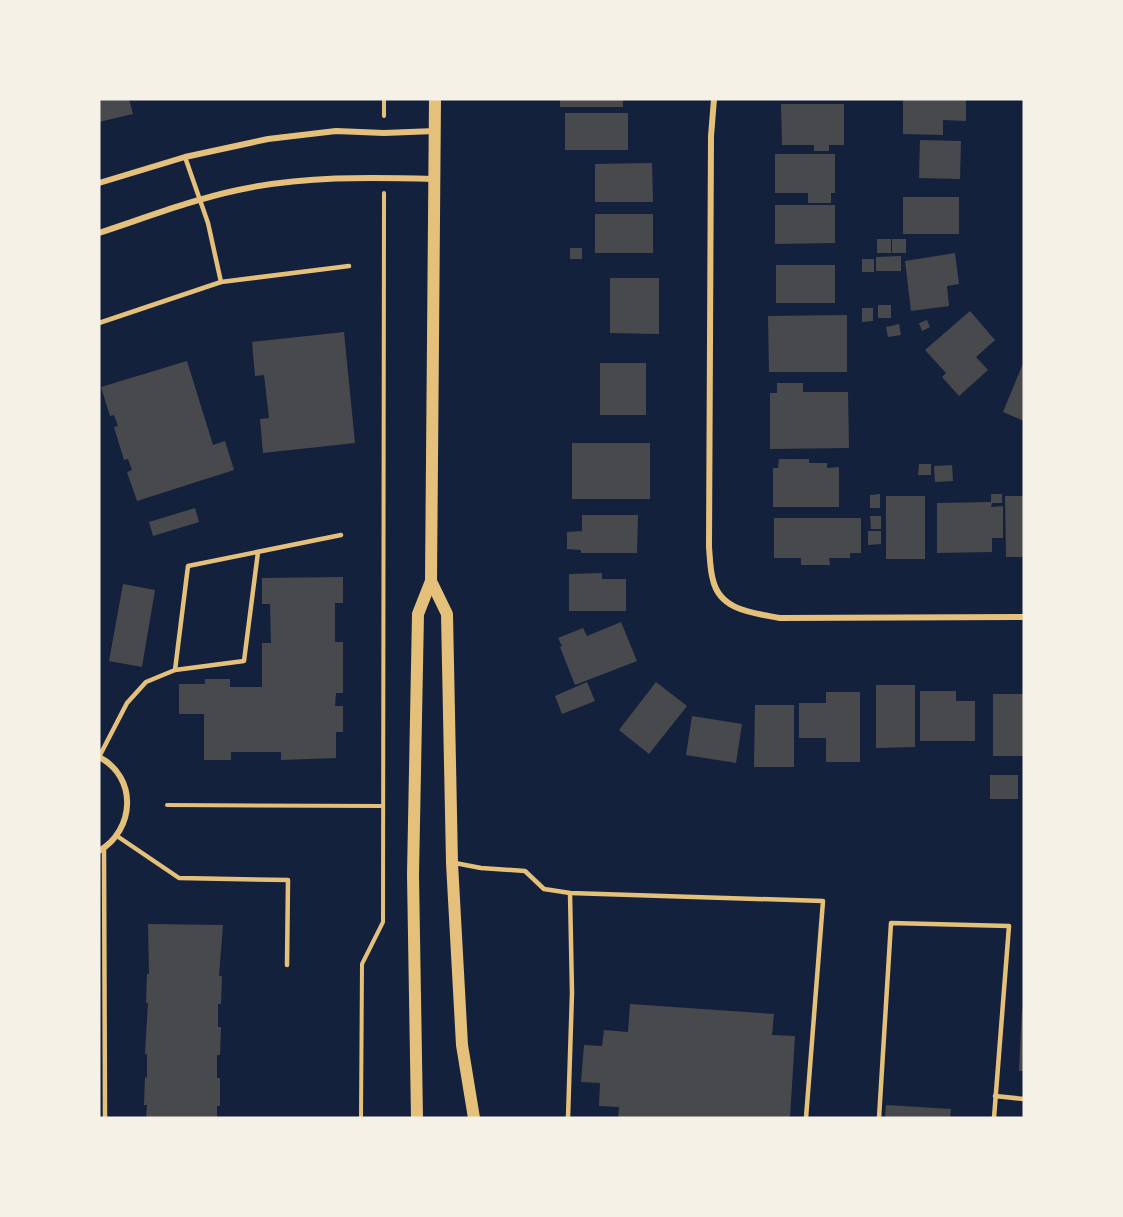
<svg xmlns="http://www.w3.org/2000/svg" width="1123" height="1217" viewBox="0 0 1123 1217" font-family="'DejaVu Sans',sans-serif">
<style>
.building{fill:#48494c}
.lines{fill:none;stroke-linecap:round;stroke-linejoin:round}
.path{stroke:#e5c07b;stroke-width:4}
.service{stroke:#e5c07b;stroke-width:4.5}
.minor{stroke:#e5c07b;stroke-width:6}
.secondary{stroke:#e5c07b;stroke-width:12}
</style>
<rect width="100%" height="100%" fill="#14213d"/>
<!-- building -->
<g class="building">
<polygon points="99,99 129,99 133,114 99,122"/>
<rect x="560" y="99" width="63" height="8"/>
<polygon points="903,99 966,99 966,121 943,120 943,135 903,134"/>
<polygon points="781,104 844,104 844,145 829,145 829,151 814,151 814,145 782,145"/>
<rect x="565" y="113" width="63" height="37"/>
<polygon points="920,140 961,141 960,179 919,178"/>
<polygon points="775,154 835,154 835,193 831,193 831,203 808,203 808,193 775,193"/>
<polygon points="652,163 653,202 595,202 595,164"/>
<rect x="903" y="197" width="56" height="37"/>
<polygon points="775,205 835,205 835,243 775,244"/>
<rect x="595" y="214" width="58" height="39"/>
<rect x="877" y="239" width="14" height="14"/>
<rect x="892" y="239" width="14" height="14"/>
<rect x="570" y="248" width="12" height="11"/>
<polygon points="955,253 959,284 947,286 949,306 911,311 905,261"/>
<polygon points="901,256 901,271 876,271 876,257"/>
<rect x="862" y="259" width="12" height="13"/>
<rect x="776" y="265" width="59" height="38"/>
<polygon points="610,278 659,278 659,334 610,333"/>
<rect x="878" y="305" width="13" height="13"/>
<polygon points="862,308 873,308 873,321 862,322"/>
<polygon points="970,311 995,340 976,357 988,370 959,396 942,377 946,373 925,350"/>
<polygon points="847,315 847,372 769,372 768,316"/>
<polygon points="927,320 930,327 922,331 919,323"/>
<polygon points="899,324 901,335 888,337 886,327"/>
<polygon points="344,332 355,443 263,453 260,419 269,418 264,375 255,376 252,342"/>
<polygon points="187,361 213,445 225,441 234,470 137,501 127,472 132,470 128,459 124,460 114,427 118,426 114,415 110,416 101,387"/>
<polygon points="1024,361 1024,421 1003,412"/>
<rect x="600" y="363" width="46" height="52"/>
<polygon points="777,383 803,383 803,392 848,392 849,448 770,449 770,393 777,393"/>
<rect x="572" y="443" width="78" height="56"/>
<polygon points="779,459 809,459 809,463 827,463 827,468 839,467 839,507 773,507 773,468 778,468"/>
<polygon points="919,464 931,464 931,475 918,475"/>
<polygon points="952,465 953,481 935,482 934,466"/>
<polygon points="880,494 880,508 870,508 870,495"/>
<polygon points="991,494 1002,494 1002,503 992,503 991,507 1003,506 1003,538 992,538 992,552 937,553 937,503 991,502"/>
<rect x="886" y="496" width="39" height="63"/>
<polygon points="1005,496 1024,496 1024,557 1006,557"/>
<polygon points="195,508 199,522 153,536 149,522"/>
<polygon points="582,515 638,515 637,553 581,553 581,550 567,549 567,532 582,531"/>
<polygon points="870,516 881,516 881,529 871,529"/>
<polygon points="774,518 861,518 861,553 850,553 850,558 829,558 830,565 801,565 801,558 774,558"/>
<polygon points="868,531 881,531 881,544 868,545"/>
<polygon points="602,573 602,579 626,579 626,611 569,611 569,574"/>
<polygon points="343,577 343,603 335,603 335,642 343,642 343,693 336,693 335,706 343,706 343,732 336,732 336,758 281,760 281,752 231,752 231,760 204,760 204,714 179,714 179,684 205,684 205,679 230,679 230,687 262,687 262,643 271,643 270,604 262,604 262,578"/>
<polygon points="123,584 155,590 142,667 109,661"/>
<polygon points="621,622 637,661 575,685 560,647 562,646 558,638 583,628 587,636"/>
<polygon points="587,682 595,701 562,714 555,696"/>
<polygon points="656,682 687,706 649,754 619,730"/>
<polygon points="876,685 915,685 915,747 876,748"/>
<polygon points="920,691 956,691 956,701 975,701 975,741 920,741"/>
<polygon points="826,692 860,692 860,762 826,762 826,738 799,738 799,703 826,703"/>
<rect x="993" y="694" width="31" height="62"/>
<polygon points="755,705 794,705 794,767 754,767"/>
<polygon points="692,716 742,724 736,763 686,755"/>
<rect x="990" y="775" width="28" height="24"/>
<polygon points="148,924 223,925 219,976 222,976 221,1004 218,1004 218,1027 221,1027 220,1055 217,1055 217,1078 220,1078 220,1106 217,1106 217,1118 146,1118 147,1105 144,1105 145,1077 147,1078 147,1054 145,1054 148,1003 146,1003 147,974 149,974"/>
<polygon points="630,1004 774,1014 772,1035 795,1036 790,1118 618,1118 619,1107 599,1106 600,1083 581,1082 584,1045 602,1046 604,1030 628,1032"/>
<polygon points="1022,1009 1024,1009 1024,1071 1019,1071"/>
<polygon points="886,1105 951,1109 950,1118 885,1118"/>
</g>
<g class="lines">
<!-- path -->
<g class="path">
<polyline points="384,116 384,99"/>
<polyline points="167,805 383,806"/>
<polyline points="361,1118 362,964 383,922 384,193"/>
</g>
<!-- service -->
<g class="service">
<polyline points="185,157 208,223 221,282"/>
<polyline points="99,323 221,282 349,266"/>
<polyline points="175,670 244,661 258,552"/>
<polyline points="99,757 127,703 146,682 175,670 188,566 341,535"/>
<polyline points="117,836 179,878 288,880 287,965"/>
<polyline points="104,848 105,1118"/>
<polyline points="455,863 481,868 525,871 544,889 570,893 823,901 806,1118"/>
<polyline points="995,1096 1024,1099"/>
<polyline points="568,1118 572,993 570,893"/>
<polyline points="879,1118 891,923 1009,926 994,1118"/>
</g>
<!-- minor -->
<g class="minor">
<path d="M 714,99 L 711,136 L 709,547 C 710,558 710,570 713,580 C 720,611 754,613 780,618 L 1024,617"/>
<polyline points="99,183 185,157 268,139 336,131 384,133 435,131"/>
<path d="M 99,233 C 145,218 191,200 238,190 C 302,176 369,177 434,179"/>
<path d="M 99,757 C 138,777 135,830 99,851"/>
</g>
<!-- secondary -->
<g class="secondary">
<polyline points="431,581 447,614 452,863 462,1045 474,1118"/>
<polyline points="417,1118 413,875 418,614 431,581 435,99"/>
</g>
</g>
<!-- border -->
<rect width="1123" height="1217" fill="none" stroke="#f6f1e7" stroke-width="201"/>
</svg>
